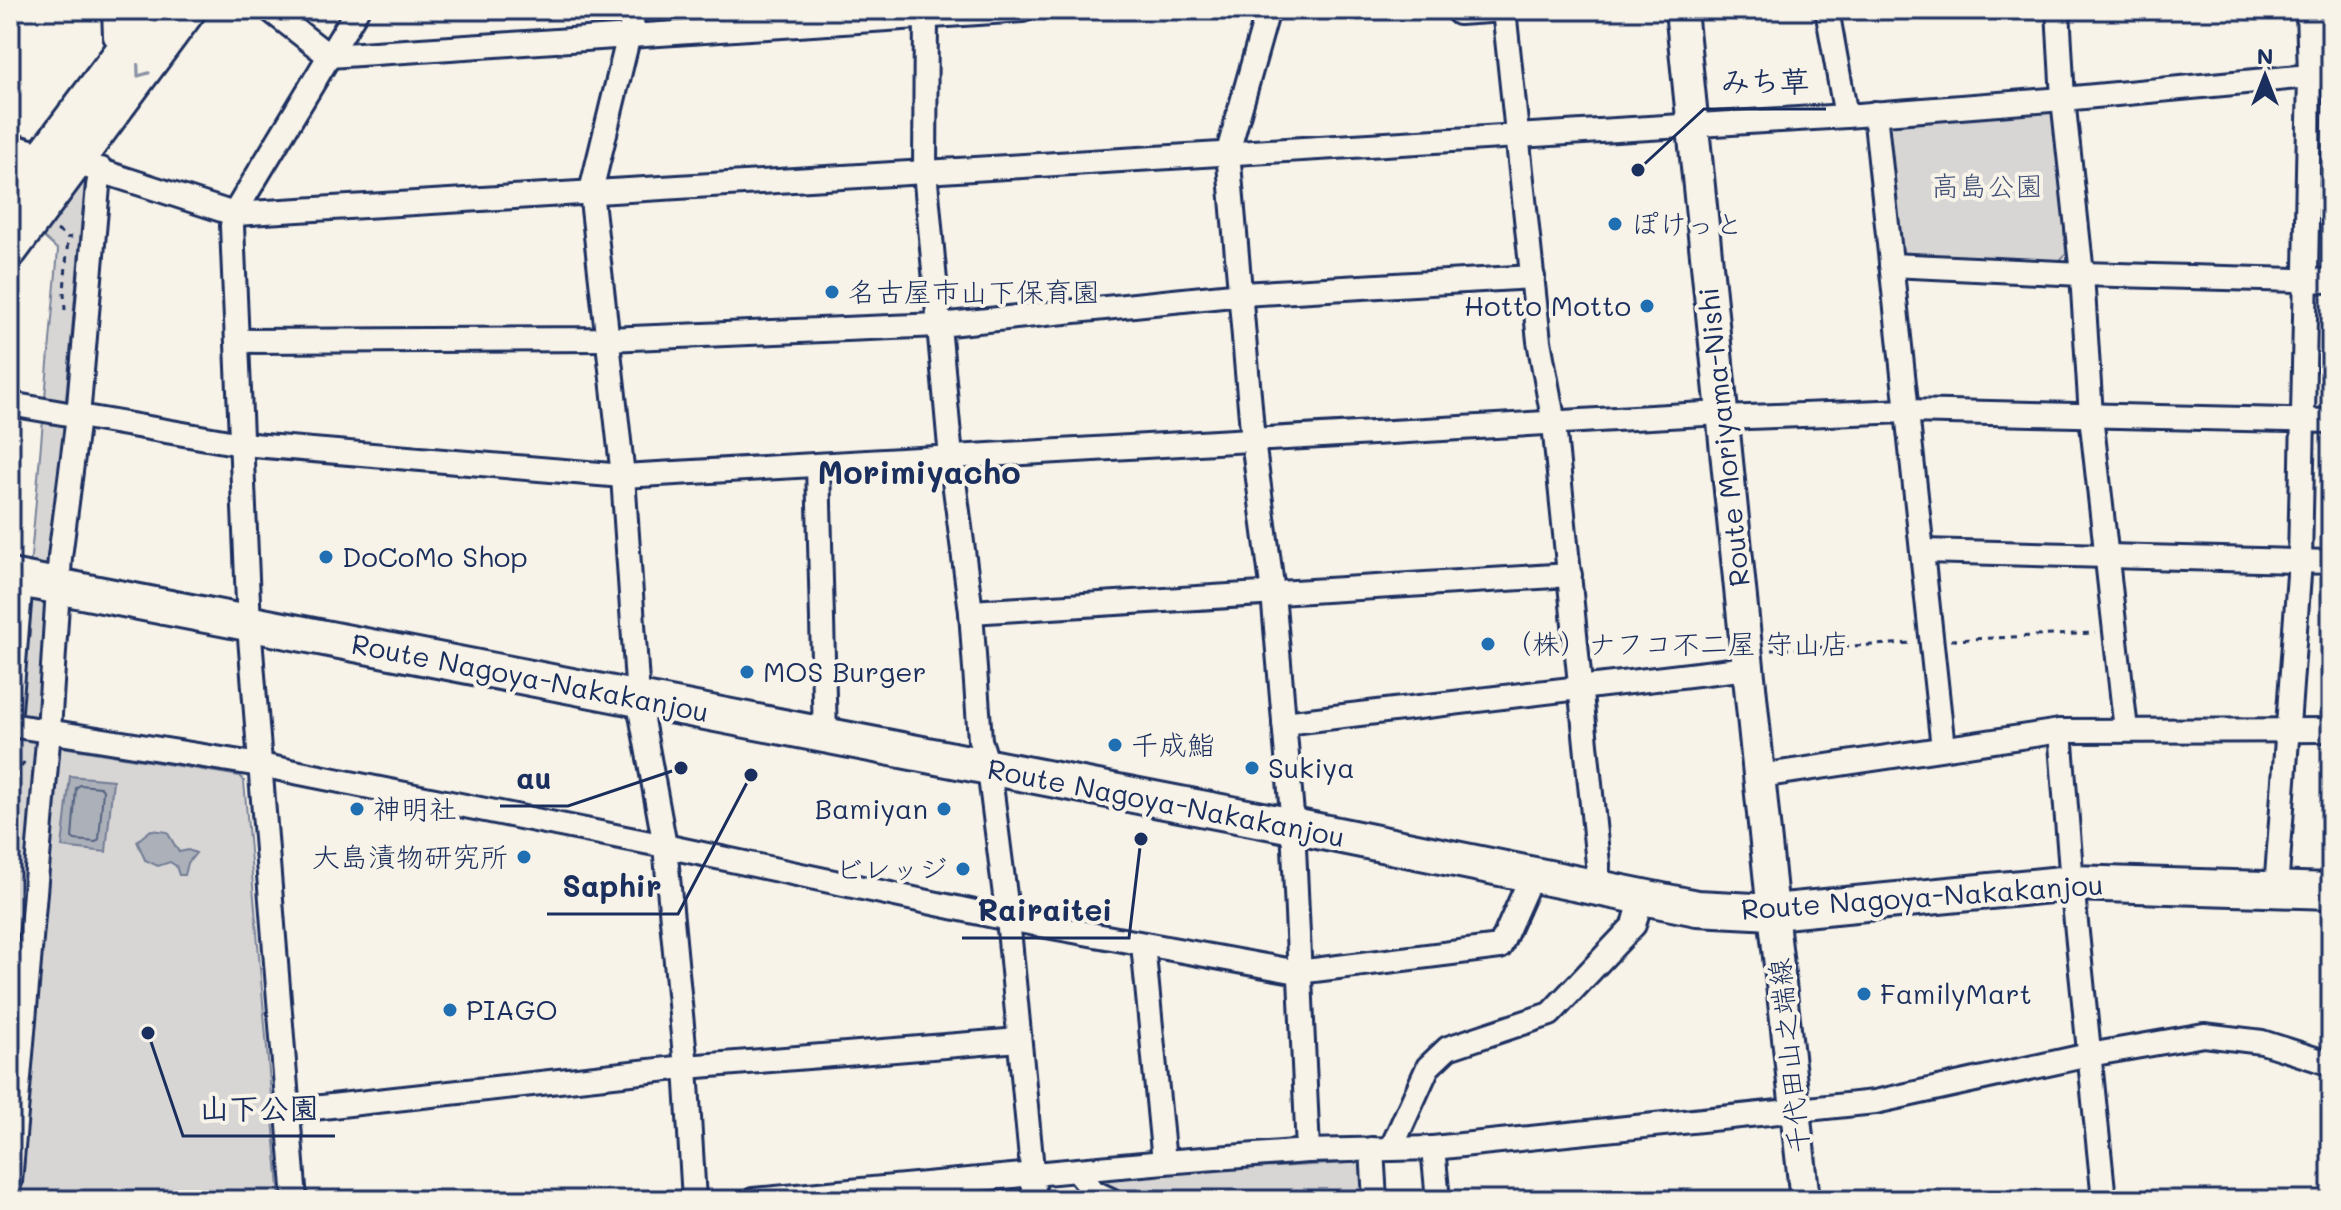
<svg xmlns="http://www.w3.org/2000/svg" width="2341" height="1210" viewBox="0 0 2341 1210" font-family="Mali,'Klee One',sans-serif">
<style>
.green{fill:#d7d6d4;stroke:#798299;stroke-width:2}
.water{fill:#acb0b9;stroke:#727c95;stroke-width:2}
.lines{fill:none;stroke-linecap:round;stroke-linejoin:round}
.shore{stroke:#556382;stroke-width:2}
.stream{stroke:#727c95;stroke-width:6}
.minor-casing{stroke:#1b2f5e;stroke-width:28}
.tertiary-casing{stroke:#1b2f5e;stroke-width:34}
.secondary-casing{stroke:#1b2f5e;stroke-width:36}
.primary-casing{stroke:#1b2f5e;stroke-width:40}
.path{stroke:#1b2f5e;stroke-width:3;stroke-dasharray:6 6;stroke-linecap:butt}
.minor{stroke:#f7f3e8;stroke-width:22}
.tertiary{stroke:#f7f3e8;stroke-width:28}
.secondary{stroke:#f7f3e8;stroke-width:30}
.primary{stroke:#f7f3e8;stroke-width:34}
.oneway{stroke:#8991a3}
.poi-dot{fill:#1f6fb2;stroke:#f7f3e8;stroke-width:3}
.labels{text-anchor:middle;stroke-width:8;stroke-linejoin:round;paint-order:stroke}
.park-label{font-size:28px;fill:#415076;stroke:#f7f3e8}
.poi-label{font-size:28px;fill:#1b2f5e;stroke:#f7f3e8;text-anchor:start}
.street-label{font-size:28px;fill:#1b2f5e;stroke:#f7f3e8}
.quarter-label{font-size:32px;font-weight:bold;fill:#1b2f5e;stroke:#f7f3e8}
.leader{fill:none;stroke:#1b2f5e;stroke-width:3}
.callout-dot{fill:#1b2f5e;stroke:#f7f3e8;stroke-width:3}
.callout-label{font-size:30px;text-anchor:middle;font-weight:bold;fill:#1b2f5e;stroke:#f7f3e8;stroke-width:8;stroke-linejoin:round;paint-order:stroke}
</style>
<rect width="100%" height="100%" fill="#f7f3e8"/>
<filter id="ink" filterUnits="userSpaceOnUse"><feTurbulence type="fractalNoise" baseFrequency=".0125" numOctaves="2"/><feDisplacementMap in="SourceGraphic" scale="16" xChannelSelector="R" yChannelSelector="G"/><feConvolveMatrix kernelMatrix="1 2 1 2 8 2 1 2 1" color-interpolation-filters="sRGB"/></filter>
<g filter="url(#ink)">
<!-- green -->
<g class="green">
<polygon points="2047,108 2057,116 2066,254 2058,262 1907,256 1899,250 1884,125 1890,118"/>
<polygon points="81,177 85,182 10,1040 10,796 58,250 40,234"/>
<polygon points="62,747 240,776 244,781 280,1200 16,1200 55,752"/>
<polygon points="1367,1162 1369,1200 1122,1200 1106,1192 1101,1183 1107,1176"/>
</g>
<!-- water -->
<g class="water">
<polygon points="70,776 113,780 106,852 62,847"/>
<polygon points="151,830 167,832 179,852 188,850 196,853 188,863 185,875 179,875 176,866 170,862 158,866 145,860 137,841"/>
</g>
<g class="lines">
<!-- shore -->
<polygon class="shore" points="80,785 100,787 103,790 99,839 96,842 75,840 72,838 76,788"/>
<!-- stream -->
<g class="stream">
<polyline points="1074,1199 1077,1200"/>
<polyline points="927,1200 1014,1190"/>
</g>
<!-- minor casing -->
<g class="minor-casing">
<g id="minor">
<polyline points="114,10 115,36 127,47"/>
<polyline points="270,10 329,56 1023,10"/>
<polyline points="635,10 591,191 623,476 638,698 665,846 686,1067 694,1200"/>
<polyline points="926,10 925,171 951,458 971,612 980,740 989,769 1008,919 1035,1200"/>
<polyline points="1268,10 1228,152 1253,441 1273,593 1293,826 1308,1151"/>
<polyline points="1456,10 1459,13 1504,10"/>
<polyline points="1504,10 1539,341 1554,424 1598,864 1597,888"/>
<polyline points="1827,10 1846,116"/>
<polyline points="2058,10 2063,99 2082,274 2091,416 2126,730"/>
<polyline points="1875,113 1943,748"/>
<polyline points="10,145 44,155"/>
<polyline points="76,163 234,214 1846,116 2063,99 2331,74"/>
<polyline points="1891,265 2082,274 2331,281"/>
<polyline points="237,341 608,339 939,325 1242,294 1533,277"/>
<polyline points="10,404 241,444 623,476 1721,413"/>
<polyline points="1722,418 1907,411 2331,421"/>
<polyline points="818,465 825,736"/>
<polyline points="1924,551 2331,562"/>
<polyline points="971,612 1570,575"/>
<polyline points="10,710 21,580"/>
<polyline points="1284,723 1748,668"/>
<polyline points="10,725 260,765 665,846 1008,919 1298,972 1500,947 1532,875"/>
<polyline points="2060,731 2072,883 2104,1200"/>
<polyline points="1760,776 2060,731 2331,730"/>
<polyline points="2276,890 2300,561 2310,75 2308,10"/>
<polyline points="1143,944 1164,1162"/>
<polyline points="286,1111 686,1067 1019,1040"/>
<polyline points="1433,1148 1438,1200"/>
<polyline points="1372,1149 1375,1200"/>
<polyline points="1391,1149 1428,1067 1448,1048 1550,1014 1634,925 1642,897"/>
<polyline points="1077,1171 1094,1192 1111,1200"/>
<polyline points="10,1182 49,730 60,557 78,417 98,186 101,169"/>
<polyline points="295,1200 249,625 232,226 234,214 357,10"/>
<polyline points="753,1200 1164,1162 1308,1151 1433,1148 1875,1102 2089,1055 2204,1035 2262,1042 2331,1064"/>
</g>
</g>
<!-- tertiary casing -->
<g class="tertiary-casing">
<polyline id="tertiary" points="1773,912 1805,1200"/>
</g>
<!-- secondary casing -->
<g class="secondary-casing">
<polyline id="secondary" points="1681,10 1773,912"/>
</g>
<!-- primary casing -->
<g class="primary-casing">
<g id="primary">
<polyline points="10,201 154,10"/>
<polyline points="10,250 188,10"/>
<polyline points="10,577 1293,826 1697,908 1773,912 2072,883 2331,891"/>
</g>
</g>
<!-- path -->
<g class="path">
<polyline points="57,230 68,238"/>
<polyline points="65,310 64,292 68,238 72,237"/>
<polyline points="1951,640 2095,633"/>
<polyline points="1771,650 1912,643"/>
<polyline points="10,862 18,774 25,760"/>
</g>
<!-- minor -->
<use href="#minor" class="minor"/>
<!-- tertiary -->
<use href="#tertiary" class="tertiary"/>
<!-- secondary -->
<use href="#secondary" class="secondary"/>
<!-- primary -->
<use href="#primary" class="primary"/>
</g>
<!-- one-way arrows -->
<defs><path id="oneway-chevron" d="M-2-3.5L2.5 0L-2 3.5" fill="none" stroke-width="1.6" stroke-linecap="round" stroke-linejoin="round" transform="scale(2)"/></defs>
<use class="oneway" href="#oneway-chevron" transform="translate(141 72) rotate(126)"/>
</g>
<!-- markers -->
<g class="poi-dot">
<circle cx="1615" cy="224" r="8"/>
<circle cx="832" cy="292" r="8"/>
<circle cx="1647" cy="306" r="8"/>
<circle cx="326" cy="557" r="8"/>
<circle cx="1488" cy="644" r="8"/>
<circle cx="747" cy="672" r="8"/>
<circle cx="1115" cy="745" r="8"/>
<circle cx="1252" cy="768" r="8"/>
<circle cx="357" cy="809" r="8"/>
<circle cx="944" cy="809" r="8"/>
<circle cx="524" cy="857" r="8"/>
<circle cx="963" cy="869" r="8"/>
<circle cx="1864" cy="994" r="8"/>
<circle cx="450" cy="1010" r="8"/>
</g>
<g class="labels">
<!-- park labels -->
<g class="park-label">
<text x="1987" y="196">高島公園</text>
</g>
<!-- poi labels -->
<g class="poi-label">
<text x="1631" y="234">ぽけっと</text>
<text x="848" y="302">名古屋市山下保育園</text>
<text x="1631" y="316" text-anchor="end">Hotto Motto</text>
<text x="342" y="567">DoCoMo Shop</text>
<text x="1504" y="654">（株）ナフコ不二屋 守山店</text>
<text x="763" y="682">MOS Burger</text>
<text x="1131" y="755">千成鮨</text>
<text x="1268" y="778">Sukiya</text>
<text x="373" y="819">神明社</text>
<text x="928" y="819" text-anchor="end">Bamiyan</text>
<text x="508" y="867" text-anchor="end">大島漬物研究所</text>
<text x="947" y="879" text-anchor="end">ビレッジ</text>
<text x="1880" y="1004">FamilyMart</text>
<text x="466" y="1020">PIAGO</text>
</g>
<!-- street labels -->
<g class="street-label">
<text transform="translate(1724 437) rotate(-96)" y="10">Route Moriyama-Nishi</text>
<text transform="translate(530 678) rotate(11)" y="10">Route Nagoya-Nakakanjou</text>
<text transform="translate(1166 803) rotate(11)" y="10">Route Nagoya-Nakakanjou</text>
<text transform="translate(1922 897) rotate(-4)" y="10">Route Nagoya-Nakakanjou</text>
<text transform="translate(1789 1056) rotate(-96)" y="10">千代田山之端線</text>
</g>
<!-- quarter labels -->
<g class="quarter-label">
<text x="919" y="484">Morimiyacho</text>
</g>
</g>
<!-- callouts -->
<path class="leader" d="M1638 170L1704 109H1826M681 768L568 806H500M751 775L678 914H547M1141 839L1129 938H962M148 1033L183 1136H335"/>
<g class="callout-dot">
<circle cx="1638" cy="170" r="8"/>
<circle cx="681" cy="768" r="8"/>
<circle cx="751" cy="775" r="8"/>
<circle cx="1141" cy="839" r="8"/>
<circle cx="148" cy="1033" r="8"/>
</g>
<g class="callout-label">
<text x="1765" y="92">みち草</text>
<text x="534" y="789">au</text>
<text x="612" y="897">Saphir</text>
<text x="1045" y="921">Rairaitei</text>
<text x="259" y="1119">山下公園</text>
</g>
<!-- margin -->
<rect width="2341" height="1210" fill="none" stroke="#f7f3e8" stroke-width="40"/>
<rect x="20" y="20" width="2301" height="1170" fill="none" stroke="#1b2f5e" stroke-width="3" filter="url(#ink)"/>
<!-- north arrow -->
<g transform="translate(2265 76)" stroke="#f7f3e8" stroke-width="6" paint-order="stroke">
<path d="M0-6L14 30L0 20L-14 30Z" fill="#1b2f5e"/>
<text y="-12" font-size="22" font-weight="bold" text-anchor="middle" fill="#1b2f5e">N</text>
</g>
</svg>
